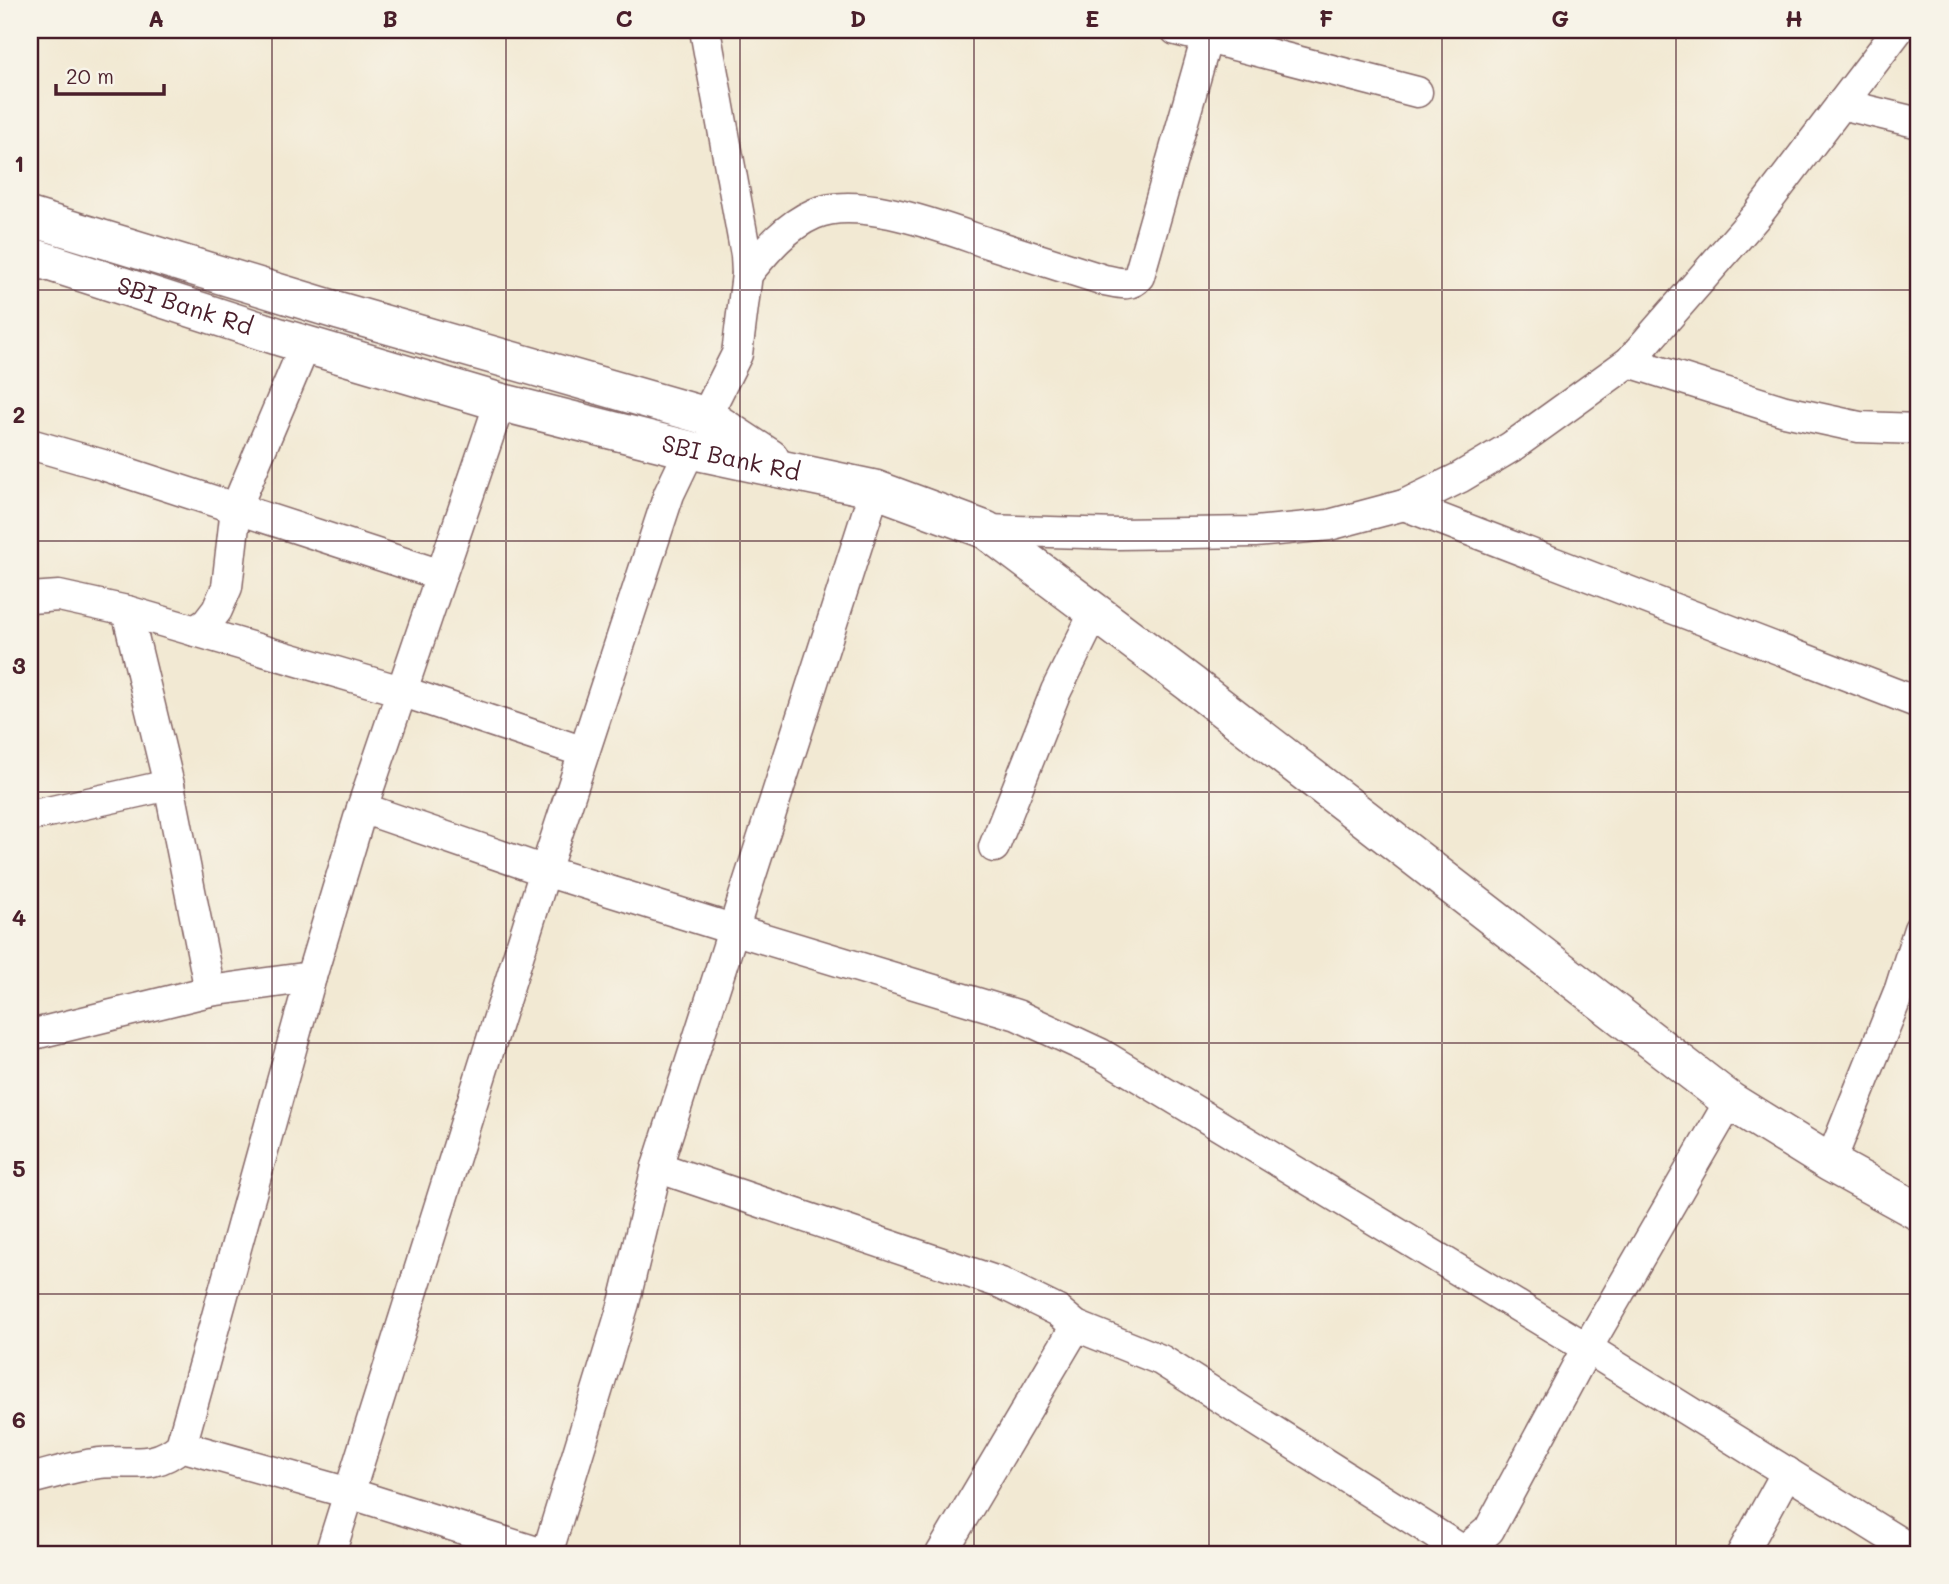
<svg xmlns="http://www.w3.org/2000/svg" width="1949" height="1584" viewBox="0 0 1949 1584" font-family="Mali,sans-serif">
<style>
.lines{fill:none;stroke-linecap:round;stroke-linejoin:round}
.minor-casing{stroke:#856666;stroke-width:33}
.tertiary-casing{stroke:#856666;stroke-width:40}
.minor{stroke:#fff;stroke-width:30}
.tertiary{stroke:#fff;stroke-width:37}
.grid{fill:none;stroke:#4a1f2b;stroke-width:2;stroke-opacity:0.55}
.labels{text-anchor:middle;stroke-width:5;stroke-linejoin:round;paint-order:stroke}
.street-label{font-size:24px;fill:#4a1f2b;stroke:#f7f3e8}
.neatline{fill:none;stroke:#4a1f2b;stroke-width:2.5}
.grid-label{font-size:23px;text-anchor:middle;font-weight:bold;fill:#4a1f2b}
</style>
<rect width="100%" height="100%" fill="#f7f3e8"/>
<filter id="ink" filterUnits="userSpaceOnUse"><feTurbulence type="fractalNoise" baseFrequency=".0143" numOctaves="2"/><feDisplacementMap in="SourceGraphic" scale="14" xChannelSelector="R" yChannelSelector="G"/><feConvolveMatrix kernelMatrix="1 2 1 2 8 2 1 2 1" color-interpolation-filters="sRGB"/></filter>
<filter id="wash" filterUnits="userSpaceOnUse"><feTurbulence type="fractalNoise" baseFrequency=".00686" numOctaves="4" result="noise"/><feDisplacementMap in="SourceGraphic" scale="28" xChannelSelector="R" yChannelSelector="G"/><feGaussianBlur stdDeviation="1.57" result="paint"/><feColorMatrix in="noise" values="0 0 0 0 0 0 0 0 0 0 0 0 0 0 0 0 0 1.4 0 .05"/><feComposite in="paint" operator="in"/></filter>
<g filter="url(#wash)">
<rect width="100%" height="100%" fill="#f2e9d3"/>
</g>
<g filter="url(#ink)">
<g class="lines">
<!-- minor casing -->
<g class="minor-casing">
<g id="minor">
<polyline points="705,30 746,255 747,274 737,354 706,416"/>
<polyline points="1176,30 1417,92"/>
<polyline points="1841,104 1919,123"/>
<path d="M 747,274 C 766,251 786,226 814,214 C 859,194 946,229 991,244 C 1029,256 1066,268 1104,280 C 1117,282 1130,288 1139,276 L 1209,30"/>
<polyline points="1629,362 1785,411 1859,427 1919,429"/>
<polyline points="30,444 103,465 441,575"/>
<polyline points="1404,505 1919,703"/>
<polyline points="986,530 1118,534 1255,532 1329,525 1404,505 1459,478 1511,447 1629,362 1758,214 1898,30"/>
<polyline points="30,598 59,596 127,611 401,691 584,752"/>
<polyline points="127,611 169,785 210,991"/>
<polyline points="195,631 207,623 217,610 227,587 236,508 306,343"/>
<polyline points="362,808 545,871 732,929 1017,1015 1101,1054 1587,1348 1918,1554"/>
<polyline points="30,816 169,785"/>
<polyline points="994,847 1056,691 1095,612"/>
<polyline points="30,1035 210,991 311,977"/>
<polyline points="1830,1163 1900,989 1919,929"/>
<polyline points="657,1167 1001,1283 1058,1311 1076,1326 1161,1360 1463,1551"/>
<polyline points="181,1446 349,1493 543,1554"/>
<path d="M 30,1479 C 51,1474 72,1467 93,1464 C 128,1458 152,1472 181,1446 L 311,977 L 362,808 L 500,402"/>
<polyline points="330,1554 545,871 669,494 690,450"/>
<polyline points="547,1554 624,1303 657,1167 875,489"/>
<polyline points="941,1554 1076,1326"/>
<polyline points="1461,1554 1489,1530 1587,1348 1730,1101"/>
<polyline points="1742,1554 1787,1472"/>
</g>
</g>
<!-- tertiary casing -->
<g class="tertiary-casing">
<g id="tertiary">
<polyline points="30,217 339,311 706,416 770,458"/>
<path id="s1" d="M 30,256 L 280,337 L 500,402 L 690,450 L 875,489 L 986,530 L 1191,684 L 1730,1101 L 1830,1163 L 1919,1212"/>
</g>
</g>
<!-- minor -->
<use href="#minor" class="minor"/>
<!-- tertiary -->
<use href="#tertiary" class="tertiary"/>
</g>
</g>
<!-- grid -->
<path class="grid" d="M 272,30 L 272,1554M 506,30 L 506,1554M 740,30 L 740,1554M 974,30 L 974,1554M 1209,30 L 1209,1554M 1442,30 L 1442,1554M 1676,30 L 1676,1554M 30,290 L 1919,290M 30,541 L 1919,541M 30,792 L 1919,792M 30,1043 L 1919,1043M 30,1294 L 1919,1294"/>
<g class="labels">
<!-- street labels -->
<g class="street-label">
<text dy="8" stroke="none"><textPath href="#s1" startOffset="163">SBI Bank Rd</textPath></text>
<text dy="8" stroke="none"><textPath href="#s1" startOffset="730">SBI Bank Rd</textPath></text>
</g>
</g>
<!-- margin -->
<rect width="1949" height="1584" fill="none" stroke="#f7f3e8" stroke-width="77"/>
<!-- scale -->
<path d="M56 84v10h108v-10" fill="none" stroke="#4a1f2b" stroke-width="3.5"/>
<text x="66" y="84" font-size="21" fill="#4a1f2b" stroke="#f7f3e8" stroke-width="5" paint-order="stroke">20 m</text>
<rect x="38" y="38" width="1872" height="1508" class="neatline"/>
<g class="grid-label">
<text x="156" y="27">A</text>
<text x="390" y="27">B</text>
<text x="624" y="27">C</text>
<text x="858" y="27">D</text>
<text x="1092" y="27">E</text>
<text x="1326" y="27">F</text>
<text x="1560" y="27">G</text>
<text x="1794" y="27">H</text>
<text x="19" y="172">1</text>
<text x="19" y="423">2</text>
<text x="19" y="674">3</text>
<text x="19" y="926">4</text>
<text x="19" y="1177">5</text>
<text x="19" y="1428">6</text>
</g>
</svg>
